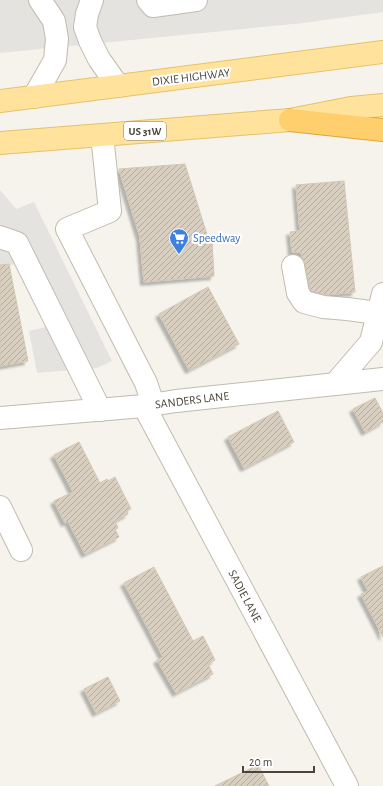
<svg xmlns="http://www.w3.org/2000/svg" width="383" height="786" viewBox="0 0 383 786" font-family="'Alegreya Sans',sans-serif">
<style>
.parking{fill:#e5e3e0}
.building{fill:url(#building-hatch);stroke:#d3c7b4;filter:url(#shadow)}
.lines{fill:none;stroke-linecap:round;stroke-linejoin:round}
.minor-casing{stroke:#c2bbae;stroke-width:24}
.major-casing{stroke:#e6c16a;stroke-width:24}
.highway-casing{stroke:#e0a43c;stroke-width:24}
.minor{stroke:#fff;stroke-width:22}
.major{stroke:#ffe39c;stroke-width:22}
.highway{stroke:#ffcf6e;stroke-width:22}
.labels{text-anchor:middle;stroke-width:4;stroke-linejoin:round;paint-order:stroke}
.shield{fill:#fff;stroke:#817c74;stroke-width:1}
.shield-label{font-size:11px;font-weight:bold;fill:#4b4439}
.street-label{font-size:12px;fill:#4b4439;stroke:#fff}
.shop-label{font-size:12px;fill:#366cbe;stroke:#fff;text-anchor:start}
</style>
<defs>
<pattern id="building-hatch" width="6" height="6" patternUnits="userSpaceOnUse"><rect width="6" height="6" fill="#d8cfc1"/><path d="M-1 1l2-2M0 6l6-6M5 7l2-2" fill="none" stroke="#b1aa9e"/></pattern>
<filter id="shadow"><feDropShadow dx="-3.5" dy="3.5" stdDeviation="1" flood-color="#0004"/></filter>
</defs>
<rect width="100%" height="100%" fill="#f6f3ec"/>
<!-- parking -->
<g class="parking">
<polygon points="0,0 383,0 383,12 303,23 0,53"/>
<polygon points="0,190 16,209 34,202 112,361 97,368 37,373 29,331 46,327 18,269 14,264 10,266 7,271 0,280"/>
</g>
<!-- building -->
<g class="building">
<polygon points="185,164 209,241 212,241 214,276 144,282 140,237 119,169"/>
<polygon points="344,181 355,292 325,295 312,291 310,288 305,264 302,257 301,252 292,252 290,232 300,231 296,185"/>
<polygon points="9,264 28,361 0,366 0,265"/>
<polygon points="208,287 239,344 189,370 159,314"/>
<polygon points="375,398 383,413 383,422 365,432 353,409"/>
<polygon points="278,411 294,442 244,468 228,437"/>
<polygon points="79,442 100,483 107,479 108,481 115,477 131,509 127,511 128,514 115,521 118,528 115,529 119,537 85,554 68,521 65,523 54,501 73,492 54,455"/>
<polygon points="383,566 383,637 361,594 368,591 361,577"/>
<polygon points="154,567 193,641 203,636 215,660 208,664 213,674 176,693 157,660 163,657 124,583"/>
<polygon points="108,677 120,701 96,713 84,689"/>
<polygon points="258,765 269,786 215,786"/>
</g>
<g class="lines">
<!-- minor casing -->
<g class="minor-casing">
<g id="minor">
<polyline points="92,0 87,14 85,27 90,41 99,59 118,86"/>
<polyline points="148,0 153,6 196,0"/>
<polyline points="34,97 55,60 57,39 54,21 40,0"/>
<polyline points="102,135 110,211 67,229 146,383 153,404"/>
<polyline points="0,237 17,243 100,410"/>
<polyline points="293,266 298,293 304,302 323,307 347,309 378,313"/>
<polyline points="335,384 371,342 383,294"/>
<polyline points="144,406 347,786"/>
<polyline points="0,418 144,406 176,401 383,379"/>
<polyline points="0,507 21,550"/>
</g>
</g>
<!-- major casing -->
<g class="major-casing">
<g id="major">
<polyline points="0,101 383,52"/>
<polyline points="0,143 290,120 351,108 383,105"/>
</g>
</g>
<!-- highway casing -->
<g class="highway-casing">
<polyline id="highway" points="290,120 383,130"/>
</g>
<!-- minor -->
<use href="#minor" class="minor"/>
<!-- major -->
<use href="#major" class="major"/>
<!-- highway -->
<use href="#highway" class="highway"/>
</g>
<!-- icons -->
<defs>
<g id="supermarket-pin" transform="scale(1)"><path d="M0 17L-7.5 6A9.5 9.5 0 1 1 7.5 6Z" fill="#3f7fe0" stroke="#fff"/><path d="M-6-5.5h2.5l.6 2H6L4.5 2H-2.5L-4.4-4H-6ZM-1.5 3.2a1.3 1.3 0 1 0 .1 0ZM3 3.2a1.3 1.3 0 1 0 .1 0Z" fill="#fff"/></g>
</defs>
<g fill-rule="evenodd">
<use href="#supermarket-pin" x="179" y="238"/>
</g>
<g class="labels">
<!-- shield labels -->
<rect class="shield" x="124" y="122" width="42" height="18" rx="3"/>
<g class="shield-label">
<text x="145" y="135">US 31W</text>
</g>
<!-- street labels -->
<g class="street-label">
<text transform="translate(191 77) rotate(-7)" y="4">DIXIE HIGHWAY</text>
<text transform="translate(192 400) rotate(-7)" y="4">SANDERS LANE</text>
<text transform="translate(245 596) rotate(62)" y="4">SADIE LANE</text>
</g>
<!-- shop labels -->
<g class="shop-label">
<text x="193" y="242">Speedway</text>
</g>
</g>
<!-- scale -->
<path d="M243 766v6h71v-6" fill="none" stroke="#4b4439" stroke-width="2"/>
<text x="249" y="766" font-size="12" fill="#4b4439" stroke="#ffffff" stroke-width="3" paint-order="stroke">20 m</text>
</svg>
